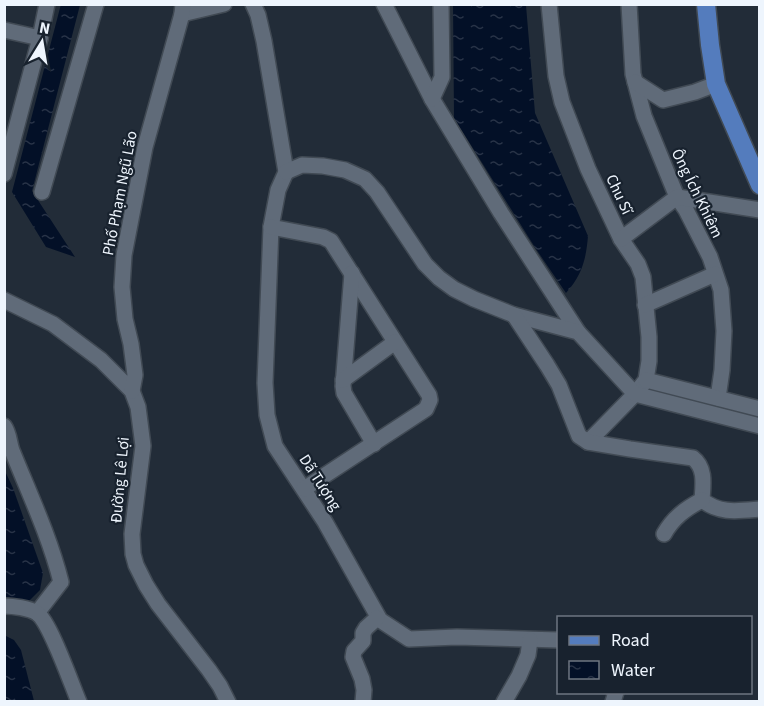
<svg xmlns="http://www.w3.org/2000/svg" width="764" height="706" viewBox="0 0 764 706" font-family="'Source Sans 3',sans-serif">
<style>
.water{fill:url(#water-ripples)}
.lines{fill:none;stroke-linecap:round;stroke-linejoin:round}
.minor-casing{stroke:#414a54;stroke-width:18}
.major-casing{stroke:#414a54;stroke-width:21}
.minor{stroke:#606b79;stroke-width:15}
.major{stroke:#547cbd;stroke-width:18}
.labels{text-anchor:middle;stroke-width:4.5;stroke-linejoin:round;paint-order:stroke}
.street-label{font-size:16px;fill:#eef5fd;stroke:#18222e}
</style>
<defs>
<pattern id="water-ripples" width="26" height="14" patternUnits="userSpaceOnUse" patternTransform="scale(1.5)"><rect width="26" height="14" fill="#031027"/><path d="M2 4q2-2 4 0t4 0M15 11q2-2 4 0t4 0" fill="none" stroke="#283347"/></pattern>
</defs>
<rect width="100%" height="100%" fill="#222c38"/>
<!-- water -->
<g class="water">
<polygon points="61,4 80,5 32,191 75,257 46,247 12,192"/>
<path d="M 453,5 L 526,5 L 535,113 L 588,236 C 586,260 582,275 566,293 L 536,249 L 454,118 Z"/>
<polygon points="4,469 13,488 43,573 40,590 29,601 5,597"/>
<polygon points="4,635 14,640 21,650 34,701 5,701"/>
</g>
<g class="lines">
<!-- minor casing -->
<g class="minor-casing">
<g id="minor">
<polyline points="253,4 258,15 264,41 286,172 278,190 271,227 265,383 267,415 275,446 325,522 380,620 409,639 457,637 558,640"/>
<polyline points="384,4 432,99 501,213 578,332"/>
<polyline points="549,4 556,76 562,102 588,169 621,239 638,264 643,277 649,337 649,361 646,380 635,394 588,442"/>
<polyline points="629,4 633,74 644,116 677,197 686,210 710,257 721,290 724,331 722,370 718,398"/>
<polyline points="182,14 224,4"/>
<polyline points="4,30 40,38"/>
<polyline points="635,82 663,100 695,92 716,84"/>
<polyline points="432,99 442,77 441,4"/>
<polyline points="286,172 302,165 323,166 345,170 365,179 377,192 425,264 439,278 454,289 474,299 514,315 578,332 635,394 760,426"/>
<polyline points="4,174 40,38 47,4"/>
<polyline points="42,192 96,4"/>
<polyline points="271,227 323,237 331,241 429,395 430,400 426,409 304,489"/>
<polyline points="621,239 677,197 760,210"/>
<polyline points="352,273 343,386 344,393 374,444"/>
<polyline points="4,300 53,324 101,360 132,391 138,407 143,446 132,534 133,554 136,565 146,585 158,604 209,670 220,686 228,702"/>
<polyline points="645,305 715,274"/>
<path d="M 514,315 L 547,365 L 559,385 L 579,436 L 588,442 L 630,449 L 693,458 C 706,468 703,485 702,500 C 720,514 737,511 760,509"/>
<polyline points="343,380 395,342"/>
<polyline points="646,380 760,409"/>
<polyline points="132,391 135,375 131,344 125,319 122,287 124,255 145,147 182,14 183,4"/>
<path d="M 4,426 C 10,434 9,445 13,453 C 30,495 50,538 61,582 L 37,613"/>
<path d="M 664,534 C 673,518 685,509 702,500"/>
<path d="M 4,606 C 13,606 29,608 37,613 C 50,622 71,683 79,702"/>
<polyline points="363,702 364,690 362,679 353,657 354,651 363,641 363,633 366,628 377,618"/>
<polyline points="504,702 519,676 528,655 530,640"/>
<polyline points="613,702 616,692"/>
</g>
</g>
<!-- major casing -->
<g class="major-casing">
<polyline id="major" points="706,4 710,45 716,84 760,185"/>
</g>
<!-- minor -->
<use href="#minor" class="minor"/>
<!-- major -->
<use href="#major" class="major"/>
</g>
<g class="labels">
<!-- street labels -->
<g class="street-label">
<text transform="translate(119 193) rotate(-79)" y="6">Phố Phạm Ngũ Lão</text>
<text transform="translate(698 193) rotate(64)" y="6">Ông Ích Khiêm</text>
<text transform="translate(620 194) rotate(65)" y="6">Chu Sĩ</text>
<text transform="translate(119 480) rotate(-85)" y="6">Đường Lê Lợi</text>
<text transform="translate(321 482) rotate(57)" y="6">Dã Tượng</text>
</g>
</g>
<!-- border -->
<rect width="764" height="706" fill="none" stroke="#eef5fd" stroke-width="12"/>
<!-- legend -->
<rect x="557" y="616" width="195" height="78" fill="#18222e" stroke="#6e7681" stroke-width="1.5"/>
<rect x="569" y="636" width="30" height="9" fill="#547cbd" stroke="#6e7681" stroke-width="1.5"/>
<text x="611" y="646" font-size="18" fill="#eef5fd">Road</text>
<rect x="569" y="661" width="30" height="18" fill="url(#water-ripples)" stroke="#6e7681" stroke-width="1.5"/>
<text x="611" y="676" font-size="18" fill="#eef5fd">Water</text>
<!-- north arrow -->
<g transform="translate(42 42) rotate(11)" stroke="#18222e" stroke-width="4.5" paint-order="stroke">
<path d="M0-4.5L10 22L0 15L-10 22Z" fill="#eef5fd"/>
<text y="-9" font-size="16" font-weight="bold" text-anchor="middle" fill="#eef5fd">N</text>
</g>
</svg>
